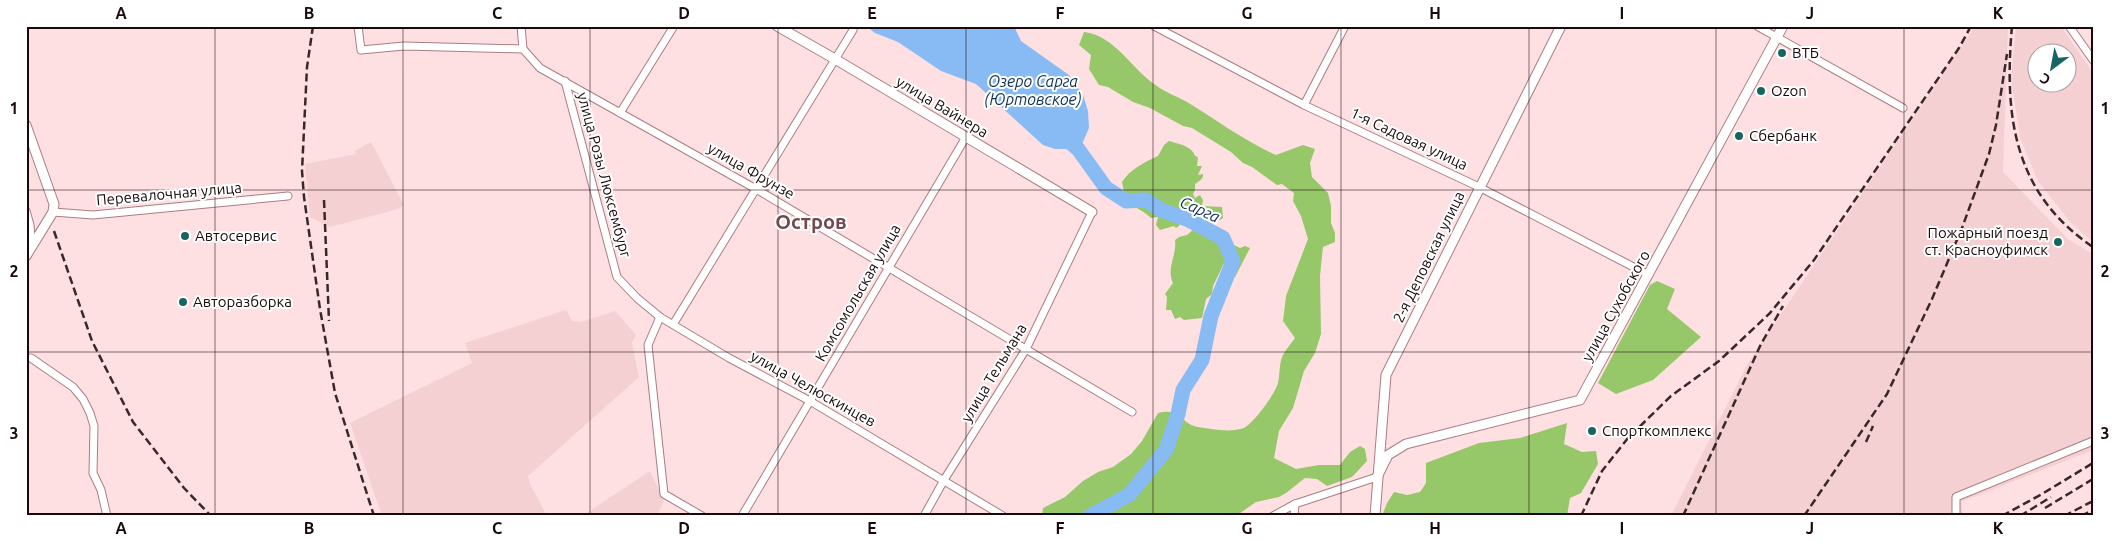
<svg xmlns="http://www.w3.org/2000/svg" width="2119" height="542" viewBox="0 0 2119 542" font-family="Ubuntu,sans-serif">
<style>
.built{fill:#f4d0d3;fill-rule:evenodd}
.green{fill:#96c769}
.water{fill:#88bbf3}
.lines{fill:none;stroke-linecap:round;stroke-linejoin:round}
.river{stroke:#88bbf3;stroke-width:15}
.minor-casing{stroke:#ab7d82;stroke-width:9}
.tertiary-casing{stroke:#ab7d82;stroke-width:11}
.minor{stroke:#fff;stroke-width:7}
.tertiary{stroke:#fff;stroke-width:9}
.rail{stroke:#39272a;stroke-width:2.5;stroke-dasharray:8 4;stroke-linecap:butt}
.grid{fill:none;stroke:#19090c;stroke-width:1;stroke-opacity:0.55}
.poi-dot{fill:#176562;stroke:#fff;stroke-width:2}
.labels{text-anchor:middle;stroke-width:4;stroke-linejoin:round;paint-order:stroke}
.poi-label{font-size:15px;fill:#19090c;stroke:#fff;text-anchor:start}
.street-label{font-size:15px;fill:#19090c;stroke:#fff}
.water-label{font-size:16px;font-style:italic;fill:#0e3357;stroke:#fff}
.district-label{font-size:20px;font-weight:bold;fill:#72494e;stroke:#fff}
.neatline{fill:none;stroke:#19090c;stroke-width:2}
.grid-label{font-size:16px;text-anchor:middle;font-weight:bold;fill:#19090c}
</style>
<rect width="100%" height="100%" fill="#ffe0e2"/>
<!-- built -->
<g class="built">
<polygon points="1975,26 2008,26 2003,172 2068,239 2093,254 2093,450 1961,502 1963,516 1671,516 1748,363"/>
<path d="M 2016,26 L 2061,26 L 2093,73 L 2092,241 L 2070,222 L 2038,181 L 2020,138 L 2011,79 ZM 2036,52 L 2066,52 L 2066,82 L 2036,82 Z"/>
<polygon points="371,142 404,205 398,209 330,227 310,217 305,164 356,154 355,151"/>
<polygon points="566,310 572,321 581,322 615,311 636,335 632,343 639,377 528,476 530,484 547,516 382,516 350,423 472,363 465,343"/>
<polygon points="650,471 664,501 657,516 582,516"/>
</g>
<!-- green -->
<g class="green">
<path d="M 1084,32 C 1116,36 1132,70 1157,86 C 1166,93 1177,96 1187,102 C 1218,121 1243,140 1276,155 L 1303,145 L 1315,149 L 1310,163 L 1312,177 L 1328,193 L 1331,206 L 1331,223 L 1335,233 L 1335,242 L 1323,247 L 1320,276 L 1321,334 L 1315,353 L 1304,371 L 1293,408 L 1279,431 L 1274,458 L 1296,469 L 1319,465 L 1340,465 L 1350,452 L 1360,446 L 1365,449 L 1367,461 L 1352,477 L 1327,486 L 1317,479 L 1305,478 L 1286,493 L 1279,497 L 1256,502 L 1236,516 L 1042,516 L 1043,508 L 1065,497 L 1083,481 L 1098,472 L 1113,467 L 1131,454 L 1142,441 L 1158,413 C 1181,407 1182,425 1198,427 C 1212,429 1230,433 1244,428 C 1254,423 1275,394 1278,383 C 1280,375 1279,365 1282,357 C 1285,350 1291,344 1295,338 L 1283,321 L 1286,296 L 1308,239 L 1301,216 L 1293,201 L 1294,193 L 1282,184 L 1277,185 L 1252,167 L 1243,163 L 1231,152 L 1192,128 L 1183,126 L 1150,108 L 1133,102 L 1108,87 L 1099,85 L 1089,69 L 1091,55 L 1079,45 Z"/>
<path d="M 1169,141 C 1179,144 1192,146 1195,156 L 1198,157 L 1197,166 L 1202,166 L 1198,175 L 1203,174 C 1204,179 1199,181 1195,184 L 1195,190 L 1193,194 L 1195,198 L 1200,195 L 1203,200 L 1202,206 L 1222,207 L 1223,218 L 1220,220 L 1209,219 L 1206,215 L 1203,217 L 1198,210 L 1190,215 L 1187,205 L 1185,207 L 1186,212 L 1183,216 L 1183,218 L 1180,221 L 1179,226 L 1176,228 L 1174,226 L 1160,230 L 1156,225 L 1158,217 L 1151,218 C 1143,210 1135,208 1126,201 L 1122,182 C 1130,169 1145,162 1158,156 L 1164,145 Z"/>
<path d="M 1205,223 L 1215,230 L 1212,237 C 1221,243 1223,249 1234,245 L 1240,248 L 1245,246 L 1250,248 L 1235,277 L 1224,278 L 1227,267 L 1224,263 L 1213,286 L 1212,294 L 1206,299 L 1202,318 L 1184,320 L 1180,317 L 1175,319 L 1171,310 L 1166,310 L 1167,297 L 1165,294 L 1173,283 C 1166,269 1177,255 1175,240 L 1179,237 L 1187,235 L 1195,228 L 1201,229 Z"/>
<polygon points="1657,281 1675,289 1667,309 1701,337 1653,380 1616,394 1598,383 1650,285"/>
<polygon points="1567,423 1564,444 1582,452 1596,451 1598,464 1581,493 1570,498 1567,516 1382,516 1387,503 1394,492 1407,495 1420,492 1426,483 1426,463 1479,443 1520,438"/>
</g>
<!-- water -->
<polygon class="water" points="866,26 1014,26 1021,41 1069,75 1083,95 1088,111 1089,128 1083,142 1078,149 1055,149 1043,145 976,84 941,71 898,42 875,33"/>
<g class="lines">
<!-- river -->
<polyline class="river" points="1062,135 1078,149 1106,188 1126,201 1146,200 1161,210 1189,220 1223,238 1233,261 1211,316 1202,360 1183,390 1178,414 1166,450 1129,495 1090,516"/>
<!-- minor casing -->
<g class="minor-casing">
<g id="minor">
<polyline points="358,26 361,50 404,46 523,49 540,68 756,189 1132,412"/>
<polyline points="521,26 523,49"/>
<polyline points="1154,26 1304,105 1479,187 1649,275"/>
<polyline points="1757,26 1903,108"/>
<polyline points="2069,26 2093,60"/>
<polyline points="565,81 617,277 637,298 660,317 729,358 810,401 1003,516"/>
<polyline points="1304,105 1345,26"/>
<polyline points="620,113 674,26"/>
<polyline points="26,211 30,225 32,247"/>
<polyline points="53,212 93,215 288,196"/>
<polyline points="660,317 648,345 664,494 702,516"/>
<polyline points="674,323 853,30"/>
<polyline points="31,358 73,387 83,399 90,413 94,426 93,473 101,490 107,516"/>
<polyline points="742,516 966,137"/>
<polyline points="924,516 944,480 1026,349 1092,212"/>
<polyline points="1273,516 1295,504 1377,477"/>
<polyline points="1294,516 1295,504"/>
<polyline points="1956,516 1956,497 2093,441"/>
</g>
</g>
<!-- tertiary casing -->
<g class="tertiary-casing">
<g id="tertiary">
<polyline points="777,26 835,59 1092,212"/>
<polyline points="26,125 54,204 53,212 26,256"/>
<polyline points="1377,477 1388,455 1406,444 1580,400 1783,26"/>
<polyline points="1375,516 1386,375 1561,26"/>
</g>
</g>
<!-- minor -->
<use href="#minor" class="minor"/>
<!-- tertiary -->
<use href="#tertiary" class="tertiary"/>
<!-- rail -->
<g class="rail">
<polyline points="313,26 307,67 302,171 304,197 320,309 335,393 374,516"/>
<path d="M 2012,26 C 2004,115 2013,193 2093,247"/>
<polyline points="324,200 329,321"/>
<polyline points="54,231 92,341 133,422 184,488 211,516"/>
<polyline points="1866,442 1873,426"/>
<polyline points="2045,508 2093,479"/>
<polyline points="1581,516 1602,471 1628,438 1671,396 1719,361 1770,313 1814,260 1959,48 1971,26"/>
<polyline points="1683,516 1761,344 1783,306"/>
<polyline points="1804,516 1887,394 1932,299 1962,228 1989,154 1996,125 2007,54"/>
<polyline points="2002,516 2042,494 2093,463"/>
<polyline points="2020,516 2051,497"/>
<polyline points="2064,516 2093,501"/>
<polyline points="2081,516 2093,510"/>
</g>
</g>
<!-- grid -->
<path class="grid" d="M 215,26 L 215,516M 403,26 L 403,516M 590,26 L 590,516M 778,26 L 778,516M 966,26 L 966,516M 1153,26 L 1153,516M 1341,26 L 1341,516M 1529,26 L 1529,516M 1716,26 L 1716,516M 1904,26 L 1904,516M 26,190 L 2093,190M 26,352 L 2093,352"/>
<!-- markers -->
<g class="poi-dot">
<circle cx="1782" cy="53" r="5"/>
<circle cx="1761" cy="91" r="5"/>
<circle cx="1739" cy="136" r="5"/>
<circle cx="185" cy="236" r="5"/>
<circle cx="2058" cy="242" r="5"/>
<circle cx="183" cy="302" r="5"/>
<circle cx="1592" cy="431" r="5"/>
</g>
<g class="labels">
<!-- poi labels -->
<g class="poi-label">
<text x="1792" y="58">ВТБ</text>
<text x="1771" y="96">Ozon</text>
<text x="1749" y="141">Сбербанк</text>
<text x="2048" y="238" text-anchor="end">Пожарный поезд<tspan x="2048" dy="17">ст. Красноуфимск</tspan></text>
<text x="195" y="241">Автосервис</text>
<text x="193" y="307">Авторазборка</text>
<text x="1602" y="436">Спорткомплекс</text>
</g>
<!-- street labels -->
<g class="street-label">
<text transform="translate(942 107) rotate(31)" y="5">улица Вайнера</text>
<text transform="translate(1409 139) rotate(25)" y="5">1-я Садовая улица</text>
<text transform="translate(751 171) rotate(30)" y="5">улица Фрунзе</text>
<text transform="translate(604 175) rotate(75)" y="5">улица Розы Люксембург</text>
<text transform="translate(169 194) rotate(-5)" y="5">Перевалочная улица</text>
<text transform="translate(1429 257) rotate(-64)" y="5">2-я Деповская улица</text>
<text transform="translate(858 293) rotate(-60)" y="5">Комсомольская улица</text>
<text transform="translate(1616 306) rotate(-61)" y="5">улица Сухобского</text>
<text transform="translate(994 373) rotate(-59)" y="5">улица Тельмана</text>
<text transform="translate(813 389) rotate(29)" y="5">улица Челюскинцев</text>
</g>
<!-- water labels -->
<g class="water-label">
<text x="1033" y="87">Озеро Сарга<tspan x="1033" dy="18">(Юртовское)</tspan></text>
<text transform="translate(1200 209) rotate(24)" y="6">Сарга</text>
</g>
<!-- district labels -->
<g class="district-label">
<text x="811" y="229">Остров</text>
</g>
</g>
<!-- border -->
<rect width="2119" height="542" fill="none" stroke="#ffffff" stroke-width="55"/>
<!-- north arrow -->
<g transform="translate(2052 68) rotate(212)"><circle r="24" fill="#ffffff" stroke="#a39d9e"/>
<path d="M0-4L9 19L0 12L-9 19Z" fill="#176562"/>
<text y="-8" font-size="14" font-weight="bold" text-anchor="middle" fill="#19090c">С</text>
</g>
<rect x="28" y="28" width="2064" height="486" class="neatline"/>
<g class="grid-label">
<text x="121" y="19">A</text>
<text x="309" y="19">B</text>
<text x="497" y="19">C</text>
<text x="684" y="19">D</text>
<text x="872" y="19">E</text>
<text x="1060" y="19">F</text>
<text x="1247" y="19">G</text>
<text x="1435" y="19">H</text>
<text x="1622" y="19">I</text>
<text x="1810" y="19">J</text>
<text x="1998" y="19">K</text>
<text x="14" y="114">1</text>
<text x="2105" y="114">1</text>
<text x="14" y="277">2</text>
<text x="2105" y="277">2</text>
<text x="14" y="439">3</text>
<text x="2105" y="439">3</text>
<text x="121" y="534">A</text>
<text x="309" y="534">B</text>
<text x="497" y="534">C</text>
<text x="684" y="534">D</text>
<text x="872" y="534">E</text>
<text x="1060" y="534">F</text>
<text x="1247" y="534">G</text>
<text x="1435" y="534">H</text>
<text x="1622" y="534">I</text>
<text x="1810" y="534">J</text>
<text x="1998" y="534">K</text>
</g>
</svg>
